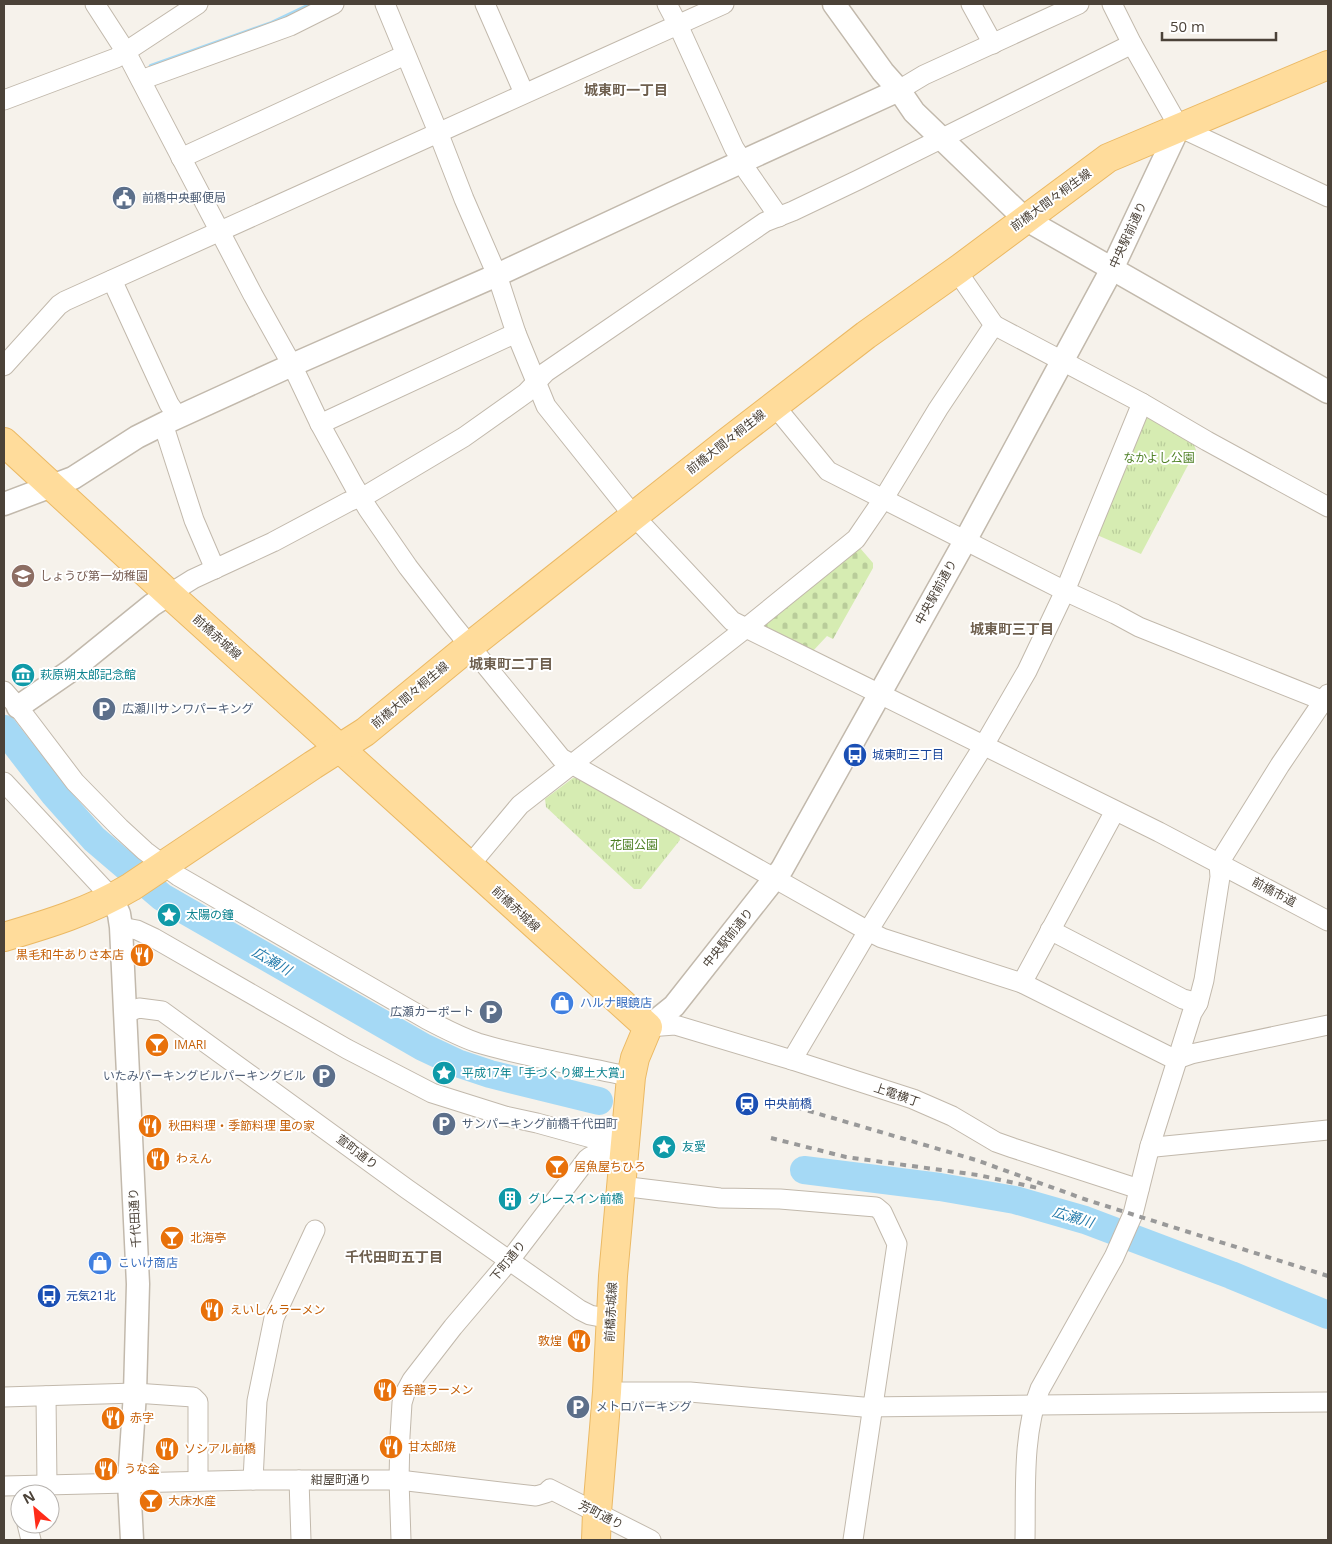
<svg xmlns="http://www.w3.org/2000/svg" width="1332" height="1544" viewBox="0 0 1332 1544" font-family="'Open Sans','Noto Sans JP',sans-serif">
<style>
.cemetery{fill:url(#cemetery-stones)}
.park{fill:url(#park-tufts)}
.lines{fill:none;stroke-linecap:round;stroke-linejoin:round}
.stream{stroke:#a5d9f5;stroke-width:4.5}
.river{stroke:#a5d9f5;stroke-width:28}
.minor-casing{stroke:#c2b9ac;stroke-width:21}
.tertiary-casing{stroke:#c2b9ac;stroke-width:25}
.primary-casing{stroke:#ebb964;stroke-width:30}
.minor{stroke:#fff;stroke-width:19}
.tertiary{stroke:#fff;stroke-width:22}
.primary{stroke:#ffdc9b;stroke-width:28}
.rail{stroke:#999;stroke-width:4;stroke-dasharray:6 6;stroke-linecap:butt}
.labels{text-anchor:middle;stroke-width:4;stroke-linejoin:round;paint-order:stroke}
.service-label{font-size:12px;fill:#4e5e75;stroke:#fff;text-anchor:start}
.street-label{font-size:12px;fill:#4b4238;stroke:#fff}
.park-label{font-size:12px;fill:#4f8126;stroke:#fff}
.education-label{font-size:12px;fill:#785e54;stroke:#fff;text-anchor:start}
.culture-label{font-size:12px;fill:#0d838f;stroke:#fff;text-anchor:start}
.transit-label{font-size:12px;fill:#164399;stroke:#fff;text-anchor:start}
.food-label{font-size:12px;fill:#c56008;stroke:#fff;text-anchor:start}
.shop-label{font-size:12px;fill:#366cbe;stroke:#fff;text-anchor:start}
.neighbourhood-label{font-size:14px;font-weight:bold;fill:#6e5f4e;stroke:#fff}
.water-label{font-size:14px;font-style:italic;fill:#277dad;stroke:#fff}
</style>
<defs>
<pattern id="cemetery-stones" width="16" height="16" patternUnits="userSpaceOnUse" patternTransform="scale(1.25)"><rect width="16" height="16" fill="#d6ecb2"/><path d="M2 7V4a2 2 0 0 1 4 0v3zM10 15v-3a2 2 0 0 1 4 0v3z" fill="#b9cc9a"/></pattern>
<pattern id="park-tufts" width="24" height="20" patternUnits="userSpaceOnUse" patternTransform="scale(1.25)"><rect width="24" height="20" fill="#d6ecb2"/><path d="M3 7l-1-3M5 7V3M7 7l1-3M15 17l-1-3M17 17v-4M19 17l1-3" fill="none" stroke="#b9cc9a"/></pattern>
</defs>
<rect width="100%" height="100%" fill="#f6f2eb"/>
<!-- cemetery -->
<polygon class="cemetery" points="855,548 860,548 873,563 873,568 833,639 827,636 812,652 764,629 764,621"/>
<!-- park -->
<g class="park">
<polygon points="1149,417 1193,442 1196,450 1141,554 1097,535 1141,422"/>
<polygon points="578,777 679,832 680,840 641,889 634,889 546,807 545,799 573,778"/>
</g>
<g class="lines">
<!-- stream -->
<polyline class="stream" points="151,66 272,23 312,4"/>
<!-- river -->
<g class="river">
<polyline points="4,729 54,794 94,839 162,897 423,1047 457,1063 490,1074 599,1101"/>
<polyline points="804,1170 940,1187 1015,1200 1085,1220 1231,1275 1328,1315"/>
</g>
<!-- minor casing -->
<g class="minor-casing">
<g id="minor">
<polyline points="95,4 126,52 253,295 292,365 320,424 354,486 368,509 408,567 452,624 561,758 868,931 882,938 1022,983 1170,1057 1177,1059 1191,1054 1328,1025"/>
<polyline points="385,4 438,132 464,199 497,275 516,333 546,406 633,515 732,621 1159,832 1328,921"/>
<polyline points="485,4 524,93"/>
<polyline points="667,4 678,25 734,148 743,162 747,171 779,217"/>
<polyline points="971,4 993,44"/>
<polyline points="1112,4 1132,44 1179,127 1328,197"/>
<polyline points="141,80 290,26 334,4"/>
<polyline points="899,90 924,75 1079,4"/>
<polyline points="4,100 116,58 198,4"/>
<polyline points="181,158 405,55"/>
<polyline points="112,280 169,404 178,417"/>
<polyline points="994,325 1142,403 1207,441 1328,507"/>
<polyline points="4,366 59,305 65,301 724,4"/>
<polyline points="774,405 828,471 1065,591 1115,614 1139,627 1324,701"/>
<polyline points="165,423 166,433 194,520 215,569"/>
<polyline points="320,424 516,333"/>
<polyline points="169,594 193,579 273,542 348,502 370,493 464,437 526,393 546,372 765,222 793,211 858,180 1132,44"/>
<path d="M 4,691 L 18,707 L 75,782 L 120,828 L 145,851 L 178,876 L 426,1019 C 443,1028 460,1037 478,1043 C 528,1058 580,1065 631,1077"/>
<polyline points="4,782 112,898"/>
<polyline points="469,866 520,805 746,628 856,539 884,498 938,409 994,325 963,280 959,269"/>
<polyline points="121,927 137,930 154,938 347,1049 432,1093 505,1116 537,1123 595,1139 603,1139 625,1133"/>
<polyline points="1050,930 1183,999 1198,1003"/>
<polyline points="1022,983 1115,811"/>
<polyline points="126,1013 139,1008 162,1011 407,1189 580,1310 590,1315 611,1319"/>
<polyline points="648,1027 675,1025 792,1060 913,1099 952,1116 996,1142 1013,1148 1139,1189"/>
<polyline points="792,1060 868,931 984,745 1027,671 1065,591 1142,403"/>
<polyline points="1150,1146 1155,1147 1328,1130"/>
<polyline points="621,1186 720,1198 780,1199 876,1207 882,1212 897,1244 853,1540"/>
<polyline points="607,1392 690,1392 863,1407 1328,1402"/>
<polyline points="46,1396 47,1485"/>
<polyline points="4,1397 135,1393 193,1397 198,1402 198,1481"/>
<polyline points="253,1480 257,1401 274,1318 315,1230"/>
<polyline points="299,1480 301,1540"/>
<polyline points="4,1486 253,1480 399,1480 536,1496 546,1493 550,1489 651,1540"/>
<polyline points="27,1524 31,1540"/>
<path d="M 401,1540 L 399,1480 L 400,1436 L 402,1403 L 405,1393 L 412,1380 L 453,1327 L 509,1261 L 587,1159 C 596,1150 612,1157 623,1159"/>
<path d="M 1025,1540 C 1026,1492 1022,1434 1040,1389 L 1114,1257 L 1133,1214 L 1150,1146 L 1192,1013 L 1198,1003 L 1204,980 L 1220,877 L 1219,863 L 1280,765 L 1328,694"/>
</g>
</g>
<!-- tertiary casing -->
<g class="tertiary-casing">
<g id="tertiary">
<polyline points="834,4 883,72 899,90 914,112 1025,219 1328,392"/>
<polyline points="4,504 73,478 137,437 165,423 292,365 497,275 671,194 899,90"/>
<polyline points="18,707 73,669 152,605 169,594"/>
<polyline points="112,898 119,914 121,927 138,1284 135,1393 129,1482 132,1540"/>
<polyline points="648,1027 674,1006 782,869 965,541 1112,269 1179,127"/>
</g>
</g>
<!-- primary casing -->
<g class="primary-casing">
<g id="primary">
<polyline points="4,442 169,594 648,1027 635,1058 631,1077 613,1276 607,1392 597,1512 596,1540"/>
<path d="M 4,937 C 48,924 91,911 131,887 L 313,765 L 365,732 L 461,653 L 726,443 L 866,335 L 959,269 L 1108,158 L 1328,65"/>
</g>
</g>
<!-- minor -->
<use href="#minor" class="minor"/>
<!-- tertiary -->
<use href="#tertiary" class="tertiary"/>
<!-- primary -->
<use href="#primary" class="primary"/>
<!-- rail -->
<g class="rail">
<polyline points="785,1104 976,1160 1087,1200 1328,1276"/>
<polyline points="771,1138 846,1157 978,1175 1038,1188"/>
</g>
</g>
<!-- icons -->
<defs>
<g id="civic-disc" transform="scale(1.25)"><circle r="9.5" fill="#5c6f8a" stroke="#fff"/><path d="M-.6-6.5H3V-4.5H.6V-3L4-1V1h2V6H-6V1h2V-1L-.6-3ZM-1.2 2.5V6h2.4V2.5Z" fill="#fff"/></g>
<g id="school-disc" transform="scale(1.25)"><circle r="9.5" fill="#8d6e63" stroke="#fff"/><path d="M0-5L7-2L0 1L-7-2ZM-4 1L0 2.5L4 1V4Q0 6-4 4Z" fill="#fff"/></g>
<g id="museum-disc" transform="scale(1.25)"><circle r="9.5" fill="#0f9aa8" stroke="#fff"/><path d="M0-6L6-3V-2H-6V-3ZM-5-1h2V3h-2ZM-1-1h2V3h-2ZM3-1h2V3H3ZM-6 4H6V6H-6Z" fill="#fff"/></g>
<g id="parking-disc" transform="scale(1.25)"><circle r="9.5" fill="#5c6f8a" stroke="#fff"/><path d="M-3.5-5.5H1a3.5 3.5 0 0 1 0 7H-1V5.5H-3.5ZM-1-3.4V-.6H.8a1.4 1.4 0 0 0 0-2.8Z" fill="#fff"/></g>
<g id="bus-disc" transform="scale(1.25)"><circle r="9.5" fill="#1a4fb4" stroke="#fff"/><path d="M-5-6H5V4H4V6H2V4H-2V6H-4V4H-5ZM-3.5-4V0h7V-4ZM-3.5 1.2v1.5H-2V1.2ZM2 1.2v1.5H3.5V1.2Z" fill="#fff"/></g>
<g id="sight-disc" transform="scale(1.25)"><circle r="9.5" fill="#0f9aa8" stroke="#fff"/><path d="M0-6L1.8-2.2L6-1.7L2.9 1.2L3.7 5.4L0 3.3L-3.7 5.4L-2.9 1.2L-6-1.7L-1.8-2.2Z" fill="#fff"/></g>
<g id="restaurant-disc" transform="scale(1.25)"><circle r="9.5" fill="#e8710a" stroke="#fff"/><path d="M-5-6h1v4h1v-4h1v4h1v-4h1v5L-1.5 .5V6h-2V.5L-5-1ZM5-6V6H3V1.5H1.5Q1.5-4 5-6Z" fill="#fff"/></g>
<g id="shop-disc" transform="scale(1.25)"><circle r="9.5" fill="#3f7fe0" stroke="#fff"/><path d="M-5-2.5h2.3a2.7 3.5 0 0 1 5.4 0H5L5.5 6h-11ZM-1.5-2.5h3a1.5 2.3 0 0 0-3 0Z" fill="#fff"/></g>
<g id="bar-disc" transform="scale(1.25)"><circle r="9.5" fill="#e8710a" stroke="#fff"/><path d="M-6-5H6L.8 .8V4.5H3.5V6h-7V4.5H-.8V.8Z" fill="#fff"/></g>
<g id="station-disc" transform="scale(1.25)"><circle r="9.5" fill="#1a4fb4" stroke="#fff"/><path d="M-3-6H3Q5-6 5-4V2Q5 4 3 4L4.5 6H3L1.5 4h-3L-3 6H-4.5L-3 4Q-5 4-5 2V-4Q-5-6-3-6ZM-3.5-4v3h7v-3ZM-3.5 1v1.5H-2V1ZM2 1v1.5H3.5V1Z" fill="#fff"/></g>
<g id="building-disc" transform="scale(1.25)"><circle r="9.5" fill="#0f9aa8" stroke="#fff"/><path d="M-4-6H4V6H1V3H-1V6H-4ZM-2.5-4.3h1.7v1.8h-1.7ZM.8-4.3h1.7v1.8H.8ZM-2.5-1h1.7V.8h-1.7ZM.8-1h1.7V.8H.8Z" fill="#fff"/></g>
</defs>
<g fill-rule="evenodd">
<use href="#civic-disc" x="124" y="198"/>
<use href="#school-disc" x="23" y="576"/>
<use href="#museum-disc" x="23" y="675"/>
<use href="#parking-disc" x="104" y="709"/>
<use href="#bus-disc" x="855" y="755"/>
<use href="#sight-disc" x="169" y="915"/>
<use href="#restaurant-disc" x="142" y="955"/>
<use href="#shop-disc" x="562" y="1003"/>
<use href="#parking-disc" x="491" y="1012"/>
<use href="#bar-disc" x="157" y="1045"/>
<use href="#sight-disc" x="444" y="1073"/>
<use href="#parking-disc" x="324" y="1076"/>
<use href="#station-disc" x="747" y="1104"/>
<use href="#parking-disc" x="444" y="1124"/>
<use href="#restaurant-disc" x="150" y="1126"/>
<use href="#sight-disc" x="664" y="1147"/>
<use href="#restaurant-disc" x="158" y="1159"/>
<use href="#bar-disc" x="557" y="1167"/>
<use href="#building-disc" x="510" y="1199"/>
<use href="#bar-disc" x="172" y="1238"/>
<use href="#shop-disc" x="100" y="1263"/>
<use href="#bus-disc" x="49" y="1296"/>
<use href="#restaurant-disc" x="212" y="1310"/>
<use href="#restaurant-disc" x="579" y="1341"/>
<use href="#restaurant-disc" x="385" y="1390"/>
<use href="#parking-disc" x="578" y="1407"/>
<use href="#restaurant-disc" x="113" y="1418"/>
<use href="#restaurant-disc" x="391" y="1447"/>
<use href="#restaurant-disc" x="167" y="1449"/>
<use href="#restaurant-disc" x="106" y="1469"/>
<use href="#bar-disc" x="151" y="1501"/>
</g>
<g class="labels">
<!-- service labels -->
<g class="service-label">
<text x="142" y="202">前橋中央郵便局</text>
<text x="122" y="713">広瀬川サンワパーキング</text>
<text x="474" y="1016" text-anchor="end">広瀬カーポート</text>
<text x="306" y="1080" text-anchor="end">いたみパーキングビルパーキングビル</text>
<text x="462" y="1128">サンパーキング前橋千代田町</text>
<text x="596" y="1411">メトロパーキング</text>
</g>
<!-- street labels -->
<g class="street-label">
<text transform="translate(1051 200) rotate(-36)" y="4">前橋大間々桐生線</text>
<text transform="translate(1128 235) rotate(-65)" y="4">中央駅前通り</text>
<text transform="translate(726 442) rotate(-38)" y="4">前橋大間々桐生線</text>
<text transform="translate(936 592) rotate(-61)" y="4">中央駅前通り</text>
<text transform="translate(217 637) rotate(42)" y="4">前橋赤城線</text>
<text transform="translate(410 695) rotate(-40)" y="4">前橋大間々桐生線</text>
<text transform="translate(1274 892) rotate(28)" y="4">前橋市道</text>
<text transform="translate(516 909) rotate(43)" y="4">前橋赤城線</text>
<text transform="translate(728 938) rotate(-51)" y="4">中央駅前通り</text>
<text transform="translate(897 1095) rotate(19)" y="4">上電横丁</text>
<text transform="translate(357 1152) rotate(37)" y="4">萱町通り</text>
<text transform="translate(135 1218) rotate(-93)" y="4">千代田通り</text>
<text transform="translate(508 1261) rotate(-51)" y="4">下町通り</text>
<text transform="translate(611 1312) rotate(-87)" y="4">前橋赤城線</text>
<text x="341" y="1484">紺屋町通り</text>
<text transform="translate(601 1515) rotate(27)" y="4">芳町通り</text>
</g>
<!-- park labels -->
<g class="park-label">
<text x="1159" y="462">なかよし公園</text>
<text x="634" y="849">花園公園</text>
</g>
<!-- education labels -->
<g class="education-label">
<text x="40" y="580">しょうび第一幼稚園</text>
</g>
<!-- culture labels -->
<g class="culture-label">
<text x="40" y="679">萩原朔太郎記念館</text>
<text x="186" y="919">太陽の鐘</text>
<text x="462" y="1077">平成17年「手づくり郷土大賞」</text>
<text x="682" y="1151">友愛</text>
<text x="528" y="1203">グレースイン前橋</text>
</g>
<!-- transit labels -->
<g class="transit-label">
<text x="872" y="759">城東町三丁目</text>
<text x="764" y="1108">中央前橋</text>
<text x="66" y="1300">元気21北</text>
</g>
<!-- food labels -->
<g class="food-label">
<text x="124" y="959" text-anchor="end">黒毛和牛ありさ本店</text>
<text x="174" y="1049">IMARI</text>
<text x="168" y="1130">秋田料理・季節料理 里の家</text>
<text x="176" y="1163">わえん</text>
<text x="574" y="1171">居魚屋ちひろ</text>
<text x="190" y="1242">北海亭</text>
<text x="230" y="1314">えいしんラーメン</text>
<text x="562" y="1345" text-anchor="end">敦煌</text>
<text x="402" y="1394">呑龍ラーメン</text>
<text x="130" y="1422">赤字</text>
<text x="408" y="1451">甘太郎焼</text>
<text x="184" y="1453">ソシアル前橋</text>
<text x="124" y="1473">うな金</text>
<text x="168" y="1505">大床水産</text>
</g>
<!-- shop labels -->
<g class="shop-label">
<text x="580" y="1007">ハルナ眼鏡店</text>
<text x="118" y="1267">こいけ商店</text>
</g>
<!-- neighbourhood labels -->
<g class="neighbourhood-label">
<text x="626" y="95">城東町一丁目</text>
<text x="1012" y="634">城東町三丁目</text>
<text x="511" y="669">城東町二丁目</text>
<text x="394" y="1262">千代田町五丁目</text>
</g>
<!-- water labels -->
<g class="water-label">
<text transform="translate(272 961) rotate(30)" y="5">広瀬川</text>
<text transform="translate(1073 1217) rotate(17)" y="5">広瀬川</text>
</g>
</g>
<!-- border -->
<rect width="1332" height="1544" fill="none" stroke="#4b4238" stroke-width="10"/>
<!-- north arrow -->
<g transform="translate(35 1509) rotate(332)"><circle r="24" fill="#ffffff" stroke="#b7b3af"/>
<path d="M0-4L9 19L0 12L-9 19Z" fill="#ff2c19"/>
<text y="-8" font-size="14" font-weight="bold" text-anchor="middle" fill="#4b4238">N</text>
</g>
<!-- scale -->
<path d="M1162 32v8h114v-8" fill="none" stroke="#4b4238" stroke-width="2.5"/>
<text x="1170" y="32" font-size="15" fill="#4b4238" stroke="#ffffff" stroke-width="4" paint-order="stroke">50 m</text>
</svg>
